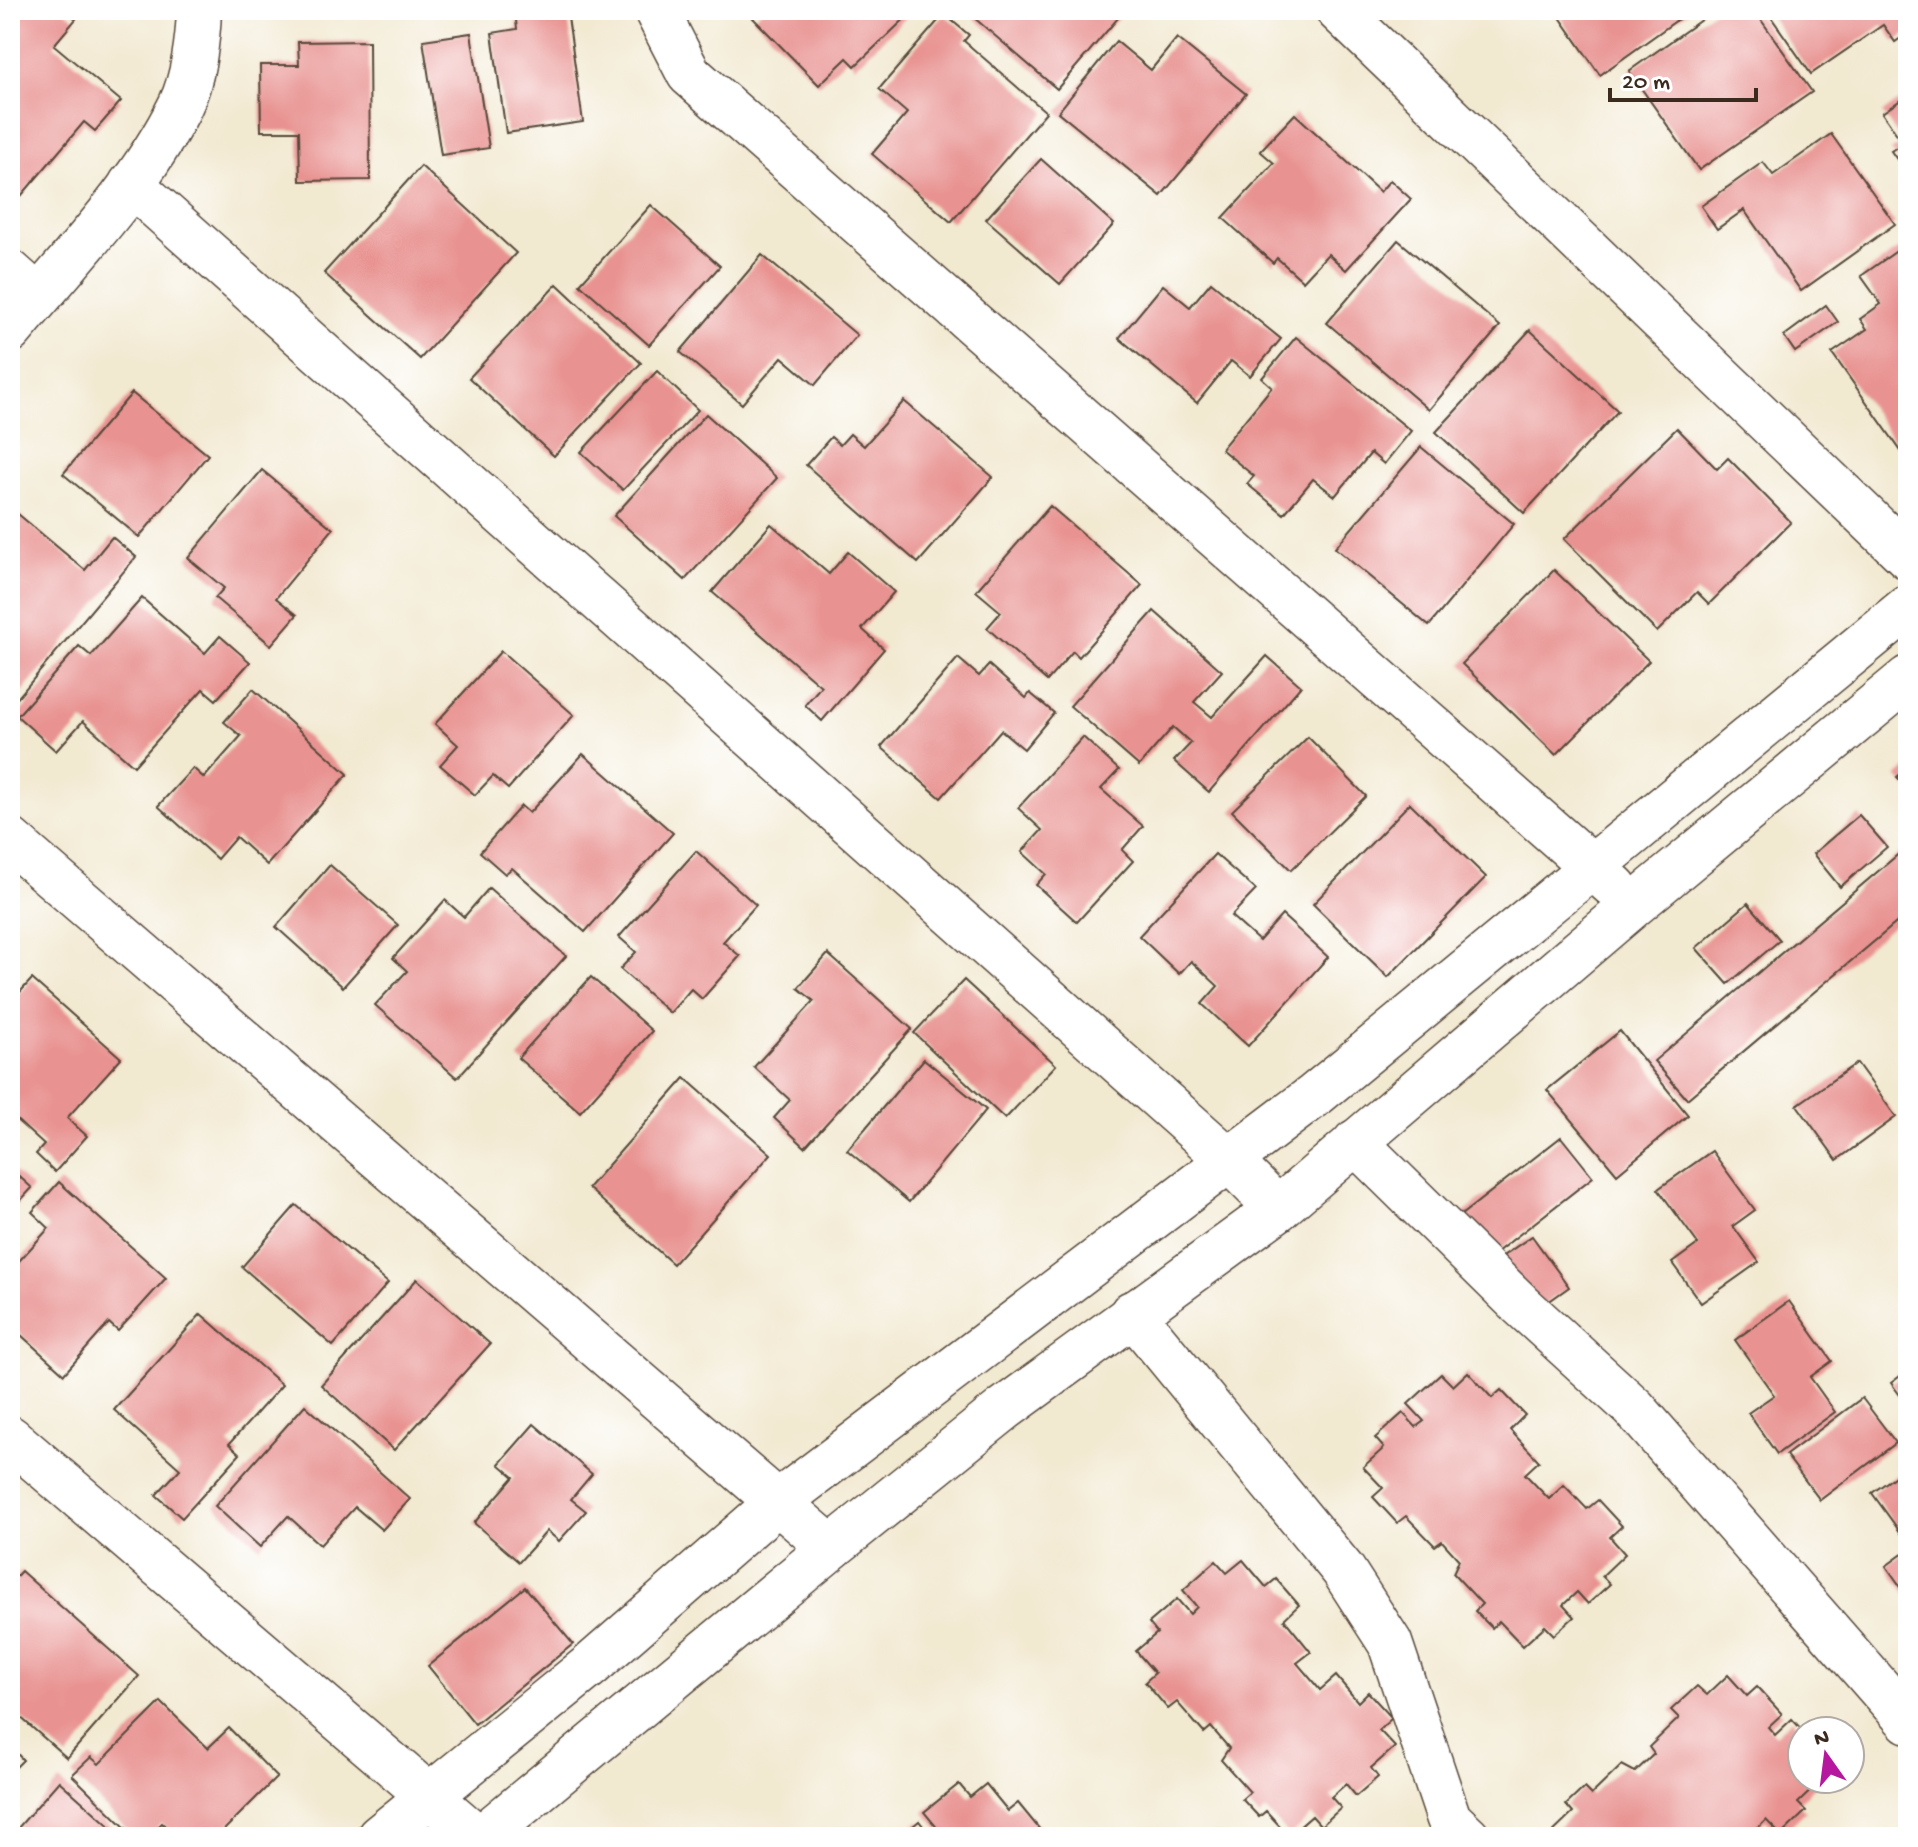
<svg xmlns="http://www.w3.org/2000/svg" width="1918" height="1847" viewBox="0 0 1918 1847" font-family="'Gochi Hand',sans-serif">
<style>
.building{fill:#e89391}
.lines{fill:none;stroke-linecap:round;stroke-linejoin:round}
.minor-casing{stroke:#564739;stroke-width:47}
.minor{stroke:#fff;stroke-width:44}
</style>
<rect width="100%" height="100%" fill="#fff"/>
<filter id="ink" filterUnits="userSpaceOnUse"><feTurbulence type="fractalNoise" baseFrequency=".0125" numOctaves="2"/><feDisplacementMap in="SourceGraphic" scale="16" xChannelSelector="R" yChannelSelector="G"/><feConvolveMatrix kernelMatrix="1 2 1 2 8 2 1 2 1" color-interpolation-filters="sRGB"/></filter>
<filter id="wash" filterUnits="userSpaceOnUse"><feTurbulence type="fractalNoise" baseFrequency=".006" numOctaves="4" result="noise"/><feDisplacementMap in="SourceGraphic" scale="32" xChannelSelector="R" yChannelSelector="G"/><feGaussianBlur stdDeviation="1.8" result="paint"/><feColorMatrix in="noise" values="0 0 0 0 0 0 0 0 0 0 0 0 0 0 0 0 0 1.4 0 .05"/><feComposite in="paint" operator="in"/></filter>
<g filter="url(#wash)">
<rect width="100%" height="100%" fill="#f2e9d1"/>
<g id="blocks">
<!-- building -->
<g class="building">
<polygon points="10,10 64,10 76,19 54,45 121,101 95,131 84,122 21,196 10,187"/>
<polygon points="527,10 567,10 583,122 506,133 492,33 517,29 515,12"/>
<polygon points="762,10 914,10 855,66 847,58 819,85 753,18"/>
<polygon points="965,10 1110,10 1119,17 1057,89"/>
<polygon points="1555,10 1691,10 1600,75"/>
<polygon points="1715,10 1754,10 1812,92 1699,170 1629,71"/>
<polygon points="1766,10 1908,10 1908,33 1895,42 1883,25 1811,74"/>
<polygon points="944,14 969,35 964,41 1046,112 951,222 872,154 907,113 879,89"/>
<polygon points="471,33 489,148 441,155 423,40"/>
<polygon points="1177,38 1246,94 1161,196 1058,112 1116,41 1151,70"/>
<polygon points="369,41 370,180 300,181 299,131 261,131 260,65 299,65 298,42"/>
<polygon points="1908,95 1908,175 1891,151 1903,143 1882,113"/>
<polygon points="1295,114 1380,192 1390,180 1411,199 1346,270 1328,254 1303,281 1277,258 1273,263 1223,218 1274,163 1260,151"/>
<polygon points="1831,134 1895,224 1801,291 1744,210 1717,229 1701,206 1763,162 1773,175"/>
<polygon points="1041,159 1114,224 1060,284 986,219"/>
<polygon points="421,166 516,253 420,359 324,273"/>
<polygon points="651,205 720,266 649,345 580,284"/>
<polygon points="1398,240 1500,326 1429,410 1327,323"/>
<polygon points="1908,243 1908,446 1901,451 1832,353 1867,329 1860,319 1881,304 1861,276"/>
<polygon points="762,255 857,335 815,385 782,357 742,404 680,352"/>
<polygon points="1211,282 1281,339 1250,376 1231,361 1197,403 1119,338 1163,285 1190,307"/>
<polygon points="557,284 641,363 554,456 469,378"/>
<polygon points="1826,305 1838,322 1795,352 1784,336"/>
<polygon points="1530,330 1618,411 1524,513 1436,432"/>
<polygon points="1296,337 1411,431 1384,464 1371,453 1335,496 1313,479 1284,514 1247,484 1254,476 1221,449 1272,387 1262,378"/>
<polygon points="657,371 698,410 623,490 581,452"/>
<polygon points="132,393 208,455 139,537 63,474"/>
<polygon points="904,401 993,477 918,563 806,465 831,437 840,445 850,434 864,446"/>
<polygon points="706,414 777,478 685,580 614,516"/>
<polygon points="1677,428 1717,469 1728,458 1791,522 1709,604 1697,592 1657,632 1564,539"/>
<polygon points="1421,447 1514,524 1429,626 1335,548"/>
<polygon points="262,470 333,529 276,598 297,615 271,645 215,598 224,588 188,558"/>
<polygon points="1050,506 1142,585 1079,657 1073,651 1047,681 987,628 1001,612 976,591"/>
<polygon points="18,514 85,570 112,537 136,557 10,707 10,524"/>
<polygon points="771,524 829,574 848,552 894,592 862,629 884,649 822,721 805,705 821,686 712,592"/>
<polygon points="1554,570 1649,661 1556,755 1462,664"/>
<polygon points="142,598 205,653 220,636 250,662 216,700 203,689 134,766 83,721 56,751 17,716 79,646 91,656"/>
<polygon points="1154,611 1222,671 1194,702 1212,717 1267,656 1301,686 1209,792 1174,761 1191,743 1173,727 1139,766 1070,706"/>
<polygon points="501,651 574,715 508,789 493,776 475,795 440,765 458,745 435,724"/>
<polygon points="958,658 979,676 989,665 1026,698 1030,693 1054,713 1024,749 1001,730 941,798 881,747"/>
<polygon points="253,689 348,774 267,865 236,837 217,859 158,806 193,768 204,778 241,736 224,722"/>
<polygon points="1083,737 1119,770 1101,789 1143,826 1122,850 1133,861 1077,922 1036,885 1046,874 1022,852 1042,830 1018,808"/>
<polygon points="1308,737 1366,796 1291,870 1232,811"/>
<polygon points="583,754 673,833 585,932 512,868 505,874 480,852 521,806 529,813"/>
<polygon points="1908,768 1908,790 1897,777"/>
<polygon points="1410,803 1486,877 1388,977 1313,904"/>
<polygon points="1859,815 1887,847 1840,887 1813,854"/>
<polygon points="1908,846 1908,913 1687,1099 1654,1061"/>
<polygon points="696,851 756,905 723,942 740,956 702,999 691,989 670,1013 620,969 636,952 619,937"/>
<polygon points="1215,854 1256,890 1231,916 1259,941 1282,915 1328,957 1248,1046 1202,1004 1218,986 1191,961 1179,974 1139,936"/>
<polygon points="330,865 398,925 343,987 276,927"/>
<polygon points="489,888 566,956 457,1078 375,1005 407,971 393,958 445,900 464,917"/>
<polygon points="1748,903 1780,940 1728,984 1696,948"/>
<polygon points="828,954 912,1029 805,1147 774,1118 790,1100 754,1067 814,1001 798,988"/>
<polygon points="591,977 652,1031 580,1112 518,1058"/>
<polygon points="32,979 121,1058 67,1118 87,1136 55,1172 36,1154 44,1145 10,1114 10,1003"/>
<polygon points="964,980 1056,1065 1005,1119 914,1033"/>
<polygon points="1620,1031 1688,1115 1617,1174 1547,1090"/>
<polygon points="924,1059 986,1110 909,1202 847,1150"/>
<polygon points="1857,1063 1896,1117 1837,1160 1797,1105"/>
<polygon points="685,1078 771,1154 673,1264 588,1188"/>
<polygon points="1561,1137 1593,1177 1488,1259 1456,1219"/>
<polygon points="1712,1151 1755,1210 1733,1226 1759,1262 1701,1303 1672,1263 1698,1244 1658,1189"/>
<polygon points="10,1168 32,1188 10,1212"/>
<polygon points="59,1182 166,1278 118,1331 109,1323 64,1374 10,1325 10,1271 49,1228 32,1212"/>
<polygon points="296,1205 388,1283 333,1346 242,1267"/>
<polygon points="1532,1236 1569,1287 1534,1312 1497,1260"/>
<polygon points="417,1279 490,1344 394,1450 321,1385"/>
<polygon points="1789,1301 1832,1361 1810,1377 1835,1412 1777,1454 1748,1413 1774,1395 1735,1340"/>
<polygon points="201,1314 282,1385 229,1444 240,1454 182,1518 156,1495 180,1469 114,1410"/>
<polygon points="1908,1370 1908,1406 1891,1383"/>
<polygon points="1468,1372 1492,1398 1501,1390 1525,1415 1510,1430 1539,1461 1525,1474 1549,1499 1564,1485 1587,1509 1598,1500 1622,1526 1610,1537 1625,1554 1602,1576 1610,1584 1588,1604 1577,1592 1563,1605 1574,1617 1554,1635 1545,1626 1523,1646 1499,1621 1492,1628 1475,1611 1482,1604 1453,1573 1459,1560 1442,1541 1435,1546 1406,1516 1397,1523 1373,1497 1383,1488 1363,1467 1384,1448 1375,1438 1403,1413 1416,1427 1424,1421 1408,1404 1441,1374 1453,1386"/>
<polygon points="1862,1398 1896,1443 1820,1500 1786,1455"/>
<polygon points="305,1405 410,1499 382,1530 355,1507 320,1545 288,1516 260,1547 215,1506"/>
<polygon points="534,1424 592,1474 571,1499 586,1511 559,1541 547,1531 519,1562 474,1523 514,1477 499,1464"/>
<polygon points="1908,1467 1908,1543 1872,1493"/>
<polygon points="1908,1550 1908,1597 1886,1566"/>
<polygon points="1243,1560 1266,1587 1276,1579 1299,1605 1284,1619 1311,1652 1297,1663 1320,1690 1336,1676 1358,1702 1368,1692 1392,1718 1379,1730 1395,1747 1371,1768 1378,1777 1356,1796 1346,1784 1331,1797 1341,1808 1321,1826 1312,1816 1289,1836 1266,1811 1259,1817 1242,1799 1250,1792 1221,1760 1229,1748 1211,1727 1204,1733 1177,1702 1168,1709 1145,1682 1155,1673 1136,1651 1157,1633 1149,1623 1177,1599 1190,1614 1197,1607 1183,1590 1216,1561 1227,1573"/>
<polygon points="21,1571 139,1676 67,1758 10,1708 10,1583"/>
<polygon points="525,1587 573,1644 475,1724 428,1666"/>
<polygon points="1728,1675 1747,1696 1757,1687 1782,1714 1768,1727 1775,1735 1792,1719 1802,1730 1802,1779 1823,1779 1798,1803 1806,1811 1781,1835 1766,1820 1749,1837 1548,1837 1573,1813 1566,1805 1584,1788 1591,1795 1622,1765 1635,1772 1654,1754 1649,1747 1679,1718 1671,1710 1697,1686 1707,1695"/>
<polygon points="161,1702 208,1748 229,1728 277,1777 217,1837 176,1837 162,1823 148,1837 135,1837 72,1775 91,1757 99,1764"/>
<polygon points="10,1746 23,1760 10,1773"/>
<polygon points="59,1781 122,1837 10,1837"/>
<polygon points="959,1784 970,1797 986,1784 1008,1811 1018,1803 1041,1831 1034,1837 900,1837 919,1821 931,1836 939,1830 924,1812"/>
</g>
</g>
</g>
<g filter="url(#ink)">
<use href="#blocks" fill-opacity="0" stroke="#564739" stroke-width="2"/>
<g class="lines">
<!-- minor casing -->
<g class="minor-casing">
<g id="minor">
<polyline points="656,10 689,74 1615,887"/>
<polyline points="1338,10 1908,557"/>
<polyline points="131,184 1229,1160 1278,1209"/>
<polyline points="10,272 38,297"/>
<path d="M 10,331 C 69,260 139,189 180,106 C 193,80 198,39 199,10"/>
<polyline points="10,840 831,1548"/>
<polyline points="1355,1142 1521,1305 1634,1408 1908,1721"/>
<polyline points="1132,1313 1343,1570 1390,1643 1449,1819 1468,1837"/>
<polyline points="10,1438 477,1837"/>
<polyline points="379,1837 591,1665 778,1502 1315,1095 1908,607"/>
<polyline points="482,1837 831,1548 1004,1409 1278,1209 1635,904 1908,678"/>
</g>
</g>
<!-- minor -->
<use href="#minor" class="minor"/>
</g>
</g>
<!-- margin -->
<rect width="1918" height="1847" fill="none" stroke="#fff" stroke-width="40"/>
<!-- north arrow -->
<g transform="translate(1826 1755) rotate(346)"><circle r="38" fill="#ffffff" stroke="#b1aaa5" stroke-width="2"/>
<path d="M0-6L14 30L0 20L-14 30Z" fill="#b5179e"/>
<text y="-12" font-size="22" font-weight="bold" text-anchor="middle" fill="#3b2a1e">N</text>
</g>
<!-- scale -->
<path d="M1610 88v12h146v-12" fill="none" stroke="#3b2a1e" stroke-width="4"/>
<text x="1622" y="88" font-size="24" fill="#3b2a1e" stroke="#ffffff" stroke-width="6" paint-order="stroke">20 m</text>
</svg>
